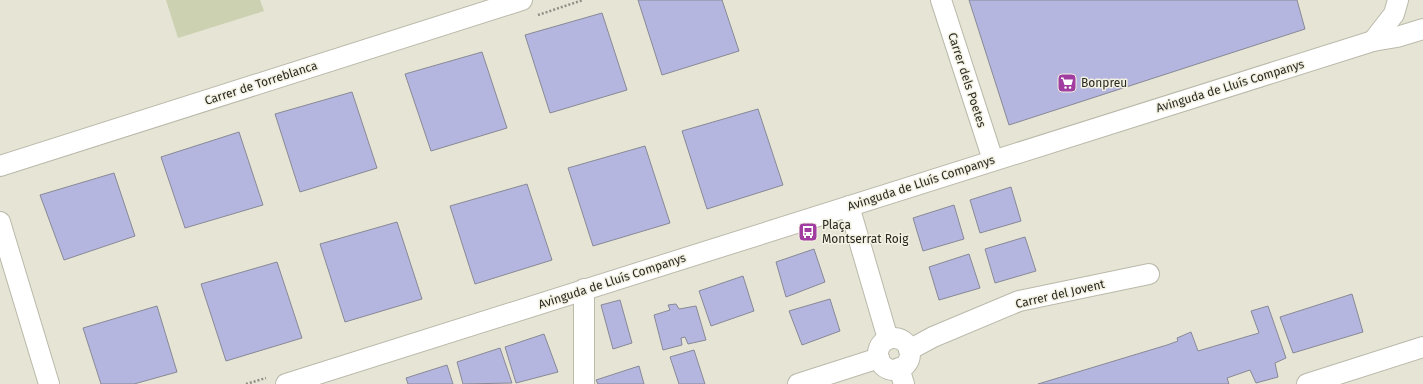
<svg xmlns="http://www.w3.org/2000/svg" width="1423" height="384" viewBox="0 0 1423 384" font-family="'Fira Sans',sans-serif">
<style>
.green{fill:#cbd1b1}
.building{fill:#b4b6e0;stroke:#888996}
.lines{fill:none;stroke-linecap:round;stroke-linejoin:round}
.street-casing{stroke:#bbb9aa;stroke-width:22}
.path{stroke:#908f84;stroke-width:2.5;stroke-dasharray:2 2;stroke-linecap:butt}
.street{stroke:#fff;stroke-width:20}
.labels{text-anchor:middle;stroke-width:3;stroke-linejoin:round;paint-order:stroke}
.street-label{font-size:12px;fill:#292822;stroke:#f3f1e2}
.poi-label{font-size:12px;fill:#292822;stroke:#f3f1e2;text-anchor:start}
</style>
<rect width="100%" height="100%" fill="#e6e4d5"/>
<!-- green -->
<polygon class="green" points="166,0 260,0 264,11 178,38"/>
<!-- building -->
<g class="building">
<polygon points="638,0 722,0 739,51 662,75"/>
<polygon points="969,0 1297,0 1305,29 1009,125"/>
<polygon points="602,13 627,90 550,113 525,35"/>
<polygon points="482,52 507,128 431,151 405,74"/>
<polygon points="352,92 377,168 300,192 275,114"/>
<polygon points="758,109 783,185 707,209 682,131"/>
<polygon points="239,132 263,205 185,228 161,157"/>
<polygon points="645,146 670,223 593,246 568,168"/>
<polygon points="114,173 135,236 64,260 40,195"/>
<polygon points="527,184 552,260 475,284 450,206"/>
<polygon points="1011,187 1021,221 980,233 970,200"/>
<polygon points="954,205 964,239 923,251 913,218"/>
<polygon points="397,222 422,299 345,322 320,244"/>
<polygon points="1025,237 1036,271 995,283 985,249"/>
<polygon points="814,249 825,282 786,297 776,262"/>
<polygon points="969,254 980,288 939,300 929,267"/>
<polygon points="277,262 302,338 226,361 201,284"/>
<polygon points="743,276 754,311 711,326 699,291"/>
<polygon points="1352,294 1363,332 1293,353 1280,317"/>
<polygon points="830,299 840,331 802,345 789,311"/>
<polygon points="620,300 632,343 613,349 601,305"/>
<polygon points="676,304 679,309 696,306 706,340 688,344 685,337 681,338 682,345 663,350 654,315 670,310 668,305"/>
<polygon points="157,306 177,372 134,384 101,384 83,328"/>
<polygon points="1268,306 1286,358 1275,363 1278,377 1256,383 1250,370 1227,378 1229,384 1038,384 1167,345 1178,341 1177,338 1191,332 1198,351 1259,333 1251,311"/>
<polygon points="544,334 558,372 516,383 505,347"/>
<polygon points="500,348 512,383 463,384 457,362"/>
<polygon points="694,350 705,384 679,384 670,357"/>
<polygon points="447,365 453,384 408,384 406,378"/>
<polygon points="639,366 644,384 598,384 596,380"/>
</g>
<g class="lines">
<!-- street casing -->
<g class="street-casing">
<g id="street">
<polyline points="941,0 993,160"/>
<polyline points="1373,41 1394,14 1398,0"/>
<polyline points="0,166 522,0"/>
<polyline points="849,206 888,339"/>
<polyline points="0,222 49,384"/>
<polyline points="584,289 584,384"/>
<circle cx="894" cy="354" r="16"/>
<polyline points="909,350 933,337 1019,301 1149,274"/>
<polyline points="899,368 904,384"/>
<polyline points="286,384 1373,41 1397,37 1423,29"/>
<polyline points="798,384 879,358"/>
<polyline points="1307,384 1423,347"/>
</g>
</g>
<!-- path -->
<g class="path">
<polyline points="538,15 583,0"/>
<polyline points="246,384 266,378"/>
</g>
<!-- street -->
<use href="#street" class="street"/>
</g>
<!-- icons -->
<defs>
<g id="supermarket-square" transform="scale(1)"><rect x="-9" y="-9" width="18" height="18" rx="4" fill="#a13ca0" stroke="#f3f1e2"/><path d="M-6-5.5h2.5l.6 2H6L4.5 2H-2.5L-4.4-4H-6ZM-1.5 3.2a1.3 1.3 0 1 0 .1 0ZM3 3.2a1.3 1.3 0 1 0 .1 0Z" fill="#fff"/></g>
<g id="bus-square" transform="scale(1)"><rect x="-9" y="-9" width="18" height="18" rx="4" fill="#a13ca0" stroke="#f3f1e2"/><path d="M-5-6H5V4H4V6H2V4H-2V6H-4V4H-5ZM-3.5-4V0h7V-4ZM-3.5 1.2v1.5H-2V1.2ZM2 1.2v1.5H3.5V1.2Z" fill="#fff"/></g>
</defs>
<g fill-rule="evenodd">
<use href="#supermarket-square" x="1067" y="83"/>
<use href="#bus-square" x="808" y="232"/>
</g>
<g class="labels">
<!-- street labels -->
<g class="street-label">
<text transform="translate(967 80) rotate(72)" y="4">Carrer dels Poetes</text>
<text transform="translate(261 83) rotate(-18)" y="4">Carrer de Torreblanca</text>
<text transform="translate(1230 86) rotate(-17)" y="4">Avinguda de Lluís Companys</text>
<text transform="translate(921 183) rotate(-18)" y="4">Avinguda de Lluís Companys</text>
<text transform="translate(612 281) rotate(-18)" y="4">Avinguda de Lluís Companys</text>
<text transform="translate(1060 294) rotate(-13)" y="4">Carrer del Jovent</text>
</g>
<!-- poi labels -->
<g class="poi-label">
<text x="1081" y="87">Bonpreu</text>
<text x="822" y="229">Plaça<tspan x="822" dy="14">Montserrat Roig</tspan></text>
</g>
</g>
</svg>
